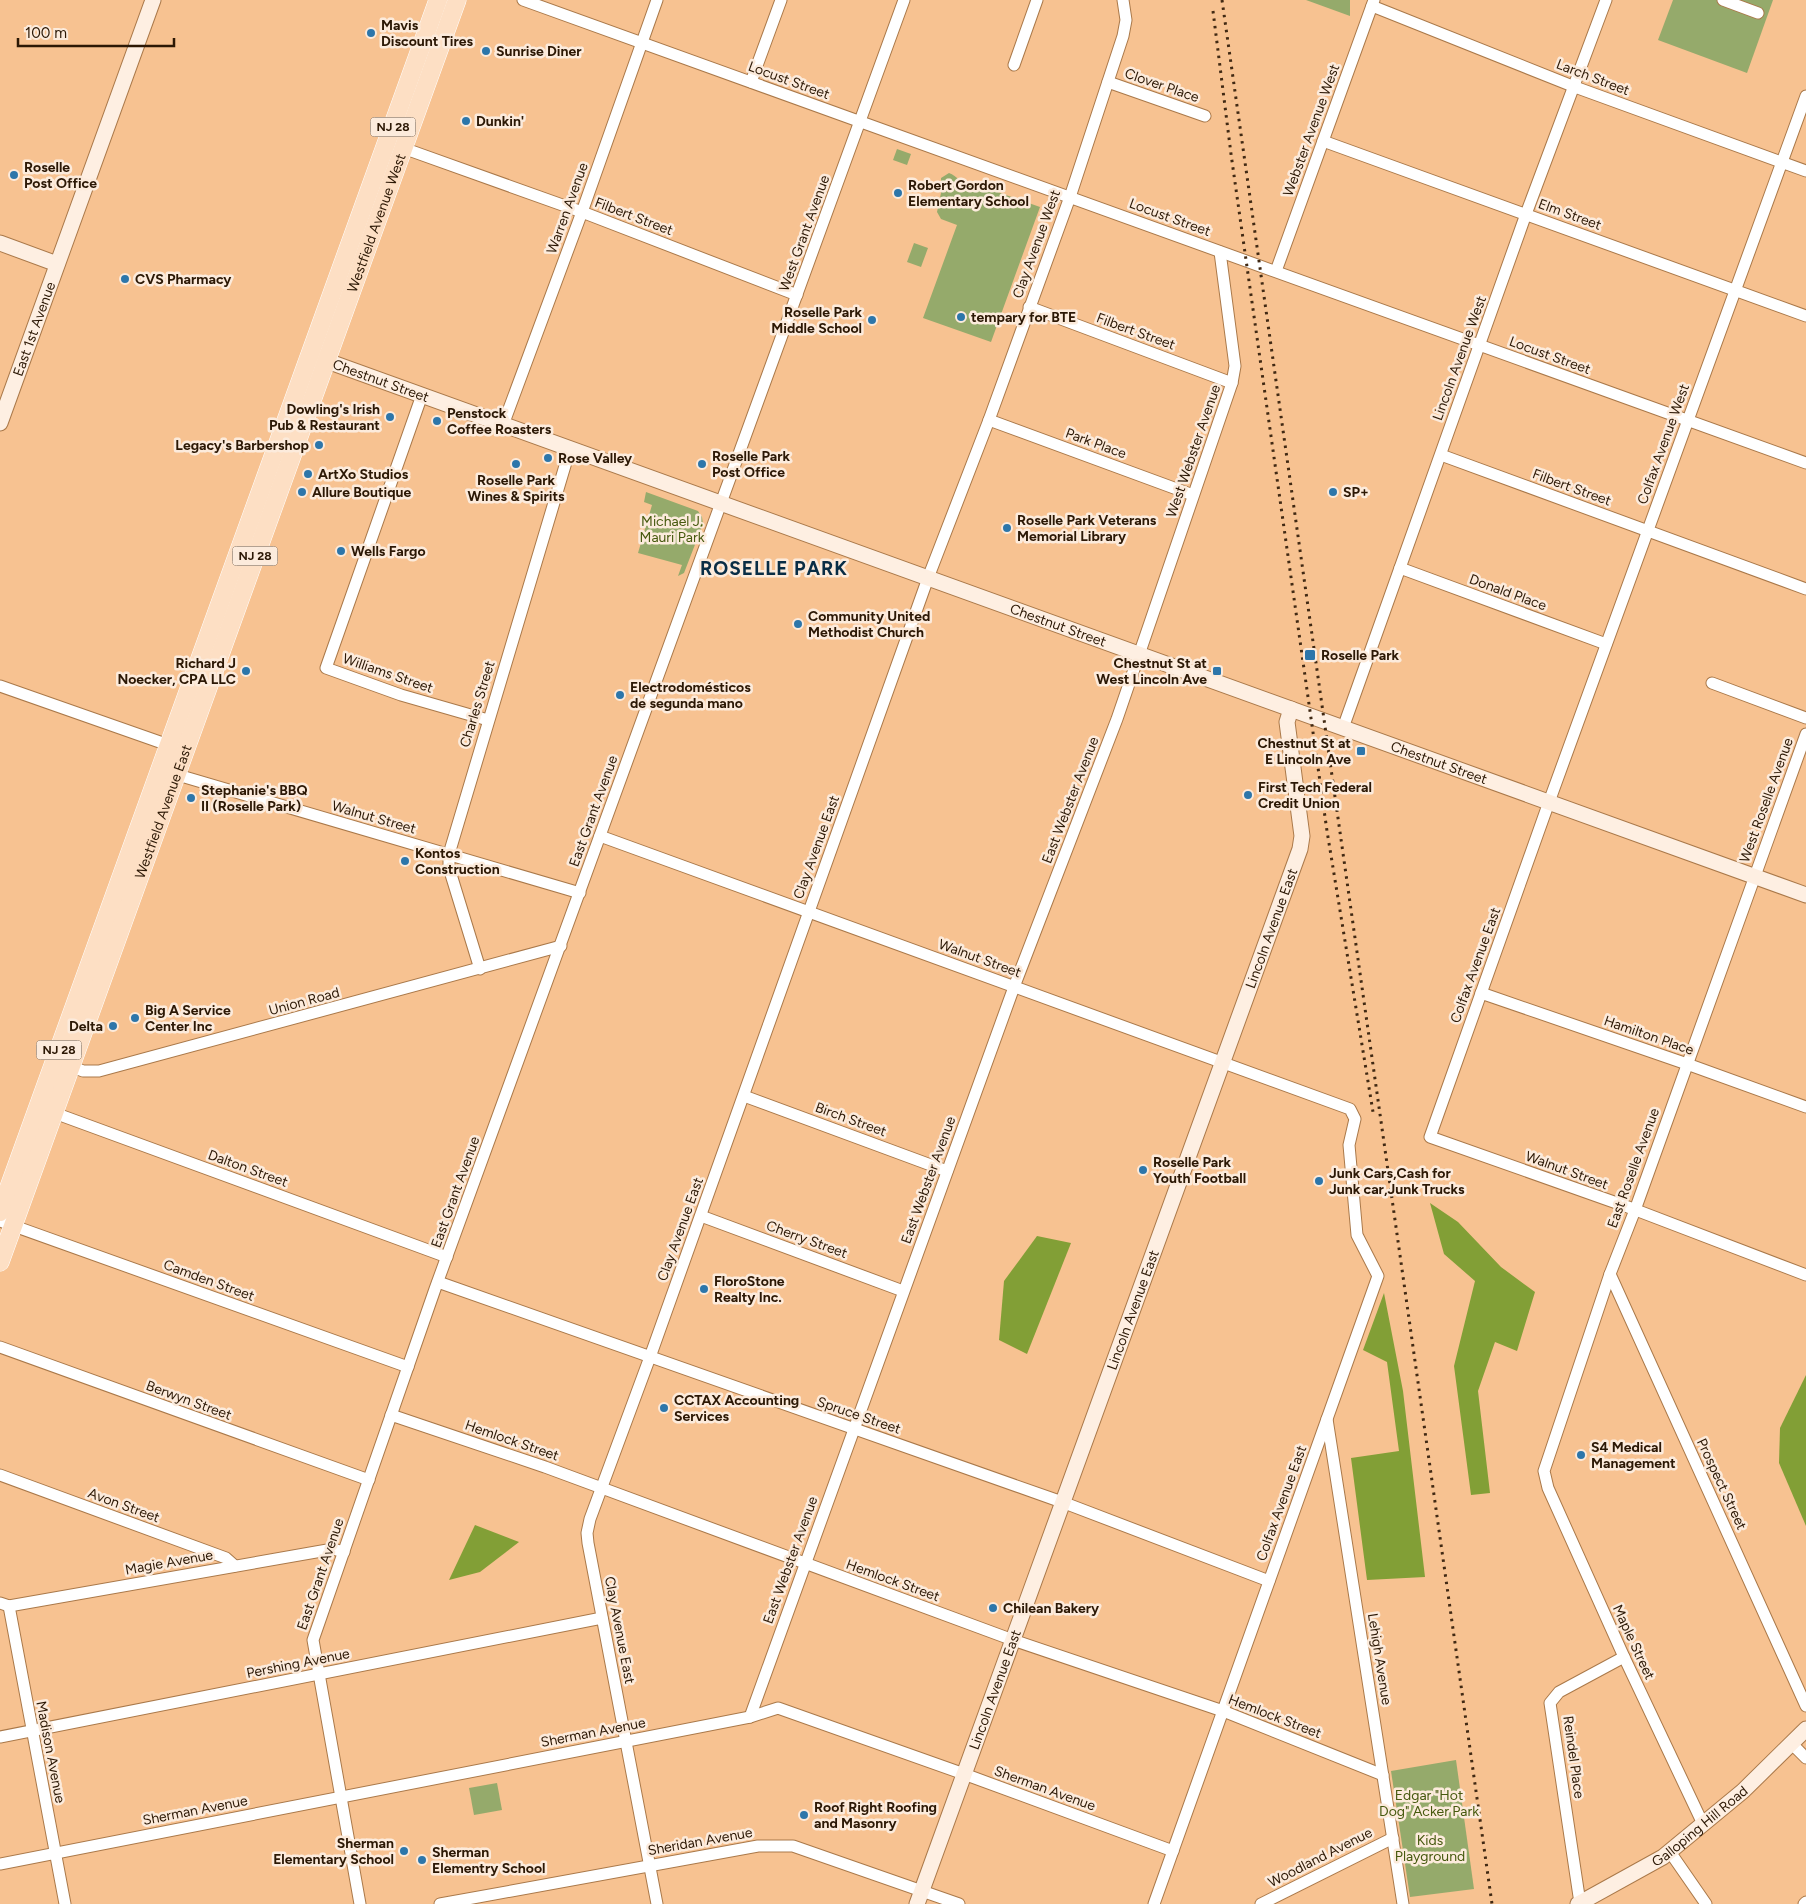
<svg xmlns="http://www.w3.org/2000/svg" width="1806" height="1904" viewBox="0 0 1806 1904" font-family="Figtree,sans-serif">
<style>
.green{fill:#95aa6b}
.forest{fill:#829f36}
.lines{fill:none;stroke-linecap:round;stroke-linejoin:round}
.street-casing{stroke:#aa794a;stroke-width:13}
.secondary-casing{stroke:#aa794a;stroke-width:17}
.primary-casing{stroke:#fff;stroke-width:19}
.street{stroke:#fff;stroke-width:11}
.secondary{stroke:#feefe2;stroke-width:15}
.primary{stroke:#fddfc4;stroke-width:18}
.rail{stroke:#412913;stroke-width:3;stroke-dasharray:2.5 5;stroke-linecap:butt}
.poi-dot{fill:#2d76aa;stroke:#fcebdc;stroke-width:2}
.labels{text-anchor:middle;stroke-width:5;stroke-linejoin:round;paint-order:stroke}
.shield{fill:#fcebdc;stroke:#6a5746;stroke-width:1}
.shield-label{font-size:12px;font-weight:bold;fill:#2c1805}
.poi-label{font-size:14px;font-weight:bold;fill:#2c1805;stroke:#fcebdc;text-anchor:start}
.street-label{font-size:14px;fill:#2c1805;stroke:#fcebdc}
.park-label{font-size:14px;fill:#46590e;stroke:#fcebdc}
.district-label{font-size:19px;font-weight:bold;letter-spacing:1px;fill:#092d45;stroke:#fcebdc}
</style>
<rect width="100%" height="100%" fill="#f7c291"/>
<!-- green -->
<g class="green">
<polygon points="1306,0 1350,0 1350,16"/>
<polygon points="1673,0 1773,0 1747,73 1658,40"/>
<polygon points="897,149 911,154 907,165 893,160"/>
<path d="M 949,173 C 957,176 962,184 970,186 L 972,183 L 1040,207 L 991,342 L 923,318 L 957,225 L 941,219 L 937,212 L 941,193 L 941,178 Z"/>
<polygon points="914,243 928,248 921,267 907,262"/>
<polygon points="646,492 698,511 702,517 703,524 684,573 678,576 682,565 638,553 652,505 644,502"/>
<polygon points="1456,1760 1474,1889 1410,1897 1391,1771"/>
<polygon points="497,1783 502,1810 474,1815 469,1788"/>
</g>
<!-- forest -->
<g class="forest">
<polygon points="1430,1203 1458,1222 1501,1267 1535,1292 1517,1351 1495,1342 1478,1391 1490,1493 1471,1495 1454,1366 1475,1281 1444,1254"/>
<polygon points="1037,1236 1071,1243 1027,1354 999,1340 1004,1281"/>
<polygon points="1384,1293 1403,1391 1425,1577 1367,1580 1351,1458 1399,1451 1387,1362 1363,1350"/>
<polygon points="1806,1375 1806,1526 1779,1463 1780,1428"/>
<polygon points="475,1525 519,1542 480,1572 449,1580"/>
</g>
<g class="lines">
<!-- street casing -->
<g class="street-casing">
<g id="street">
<polyline points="523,0 1806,463"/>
<polyline points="1723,0 1758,13"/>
<polyline points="1372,6 1575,87 1806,171"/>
<polyline points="1014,65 1037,0"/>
<polyline points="751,82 781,0"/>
<polyline points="1108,82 1205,116"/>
<polyline points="1806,96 1549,802 1430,1137 1628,1207 1806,1275"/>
<polyline points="1323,141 1806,316"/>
<polyline points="403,148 582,212 797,295"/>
<polyline points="1276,271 1374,0"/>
<polyline points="1029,307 1232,383"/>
<polyline points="422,395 326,668 401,695 488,720"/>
<polyline points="989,420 1193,495"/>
<polyline points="503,425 582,212 657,0"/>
<polyline points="1441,455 1806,589"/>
<polyline points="1400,568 1606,644"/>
<polyline points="1712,683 1806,718"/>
<polyline points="0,686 174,747"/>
<polyline points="1343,728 1526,214 1606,0"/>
<polyline points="171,773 580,893"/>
<polyline points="600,836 1350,1109 1355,1119 1349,1145 1357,1235 1378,1276 1154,1904"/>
<polyline points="480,969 449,868 449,854 570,449"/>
<polyline points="1481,993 1687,1064 1806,1107"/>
<polyline points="65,1064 83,1071 99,1071 561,946"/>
<polyline points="744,1096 947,1171"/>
<polyline points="49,1111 447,1257"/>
<polyline points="701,1216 903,1291"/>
<polyline points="0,1221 408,1367"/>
<polyline points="1610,1274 1806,1706"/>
<polyline points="438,1282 1062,1502 1269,1581"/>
<polyline points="0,1347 369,1480"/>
<polyline points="391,1415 545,1467 1013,1640 1223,1711 1383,1775"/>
<polyline points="1327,1419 1403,1904"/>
<polyline points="0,1475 226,1558 235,1566"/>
<polyline points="0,1603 9,1606 333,1549 344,1552"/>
<polyline points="9,1606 65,1904"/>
<polyline points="750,1717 1014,987 1117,719 1232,383 1235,366 1220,252"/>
<polyline points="0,1737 602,1618"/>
<polyline points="1791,1743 1806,1758"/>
<polyline points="1703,1824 1624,1657 1548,1488 1544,1471 1610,1274 1635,1210 1806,734"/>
<polyline points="1670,1852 1706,1904"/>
<polyline points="0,1864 750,1717 778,1708 964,1774 1173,1851"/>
<polyline points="1580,1903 1550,1703 1559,1692 1624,1657"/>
<polyline points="360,1904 313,1640 435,1289 904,0"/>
<polyline points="440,1904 758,1846 793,1846 959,1904"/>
<polyline points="657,1904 588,1543 587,1533 590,1519 650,1357 928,578 989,420 1070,197 1123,36 1126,20 1123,0"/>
<polyline points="1261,1904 1393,1838"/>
<polyline points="1804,1904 1806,1902"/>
</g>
</g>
<!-- secondary casing -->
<g class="secondary-casing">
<g id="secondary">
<polyline points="0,243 57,264"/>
<path id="s1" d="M 316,357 L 1806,895"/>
<path id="s2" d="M 0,423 L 153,0"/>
<path id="s3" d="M 917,1904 L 1300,849 L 1302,836 L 1287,722 L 1291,709"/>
<path id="s4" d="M 1578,1904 L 1663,1857 L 1743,1791 L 1806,1729"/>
</g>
</g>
<!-- primary casing -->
<g class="primary-casing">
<g id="primary">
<polyline points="0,1212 438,0"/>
<path id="s5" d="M 0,1262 L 457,0"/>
</g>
</g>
<!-- street -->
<use href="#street" class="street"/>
<!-- secondary -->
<use href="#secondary" class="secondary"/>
<!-- primary -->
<use href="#primary" class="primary"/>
<!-- rail -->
<g class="rail">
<polyline points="1222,0 1492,1904"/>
<polyline points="1213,11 1231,154 1327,831 1373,1112"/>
</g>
</g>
<!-- markers -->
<g class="poi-dot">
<circle cx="371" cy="33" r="5"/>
<circle cx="486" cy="51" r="5"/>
<circle cx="466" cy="121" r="5"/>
<circle cx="14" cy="175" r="5"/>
<circle cx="898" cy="193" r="5"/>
<circle cx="125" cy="279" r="5"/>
<circle cx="961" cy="317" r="5"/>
<circle cx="872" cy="320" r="5"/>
<circle cx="390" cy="417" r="5"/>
<circle cx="437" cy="421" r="5"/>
<circle cx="319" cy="445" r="5"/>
<circle cx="548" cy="458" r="5"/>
<circle cx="516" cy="464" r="5"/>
<circle cx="702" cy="464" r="5"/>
<circle cx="308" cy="474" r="5"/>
<circle cx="302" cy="492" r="5"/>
<circle cx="1333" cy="492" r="5"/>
<circle cx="1007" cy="528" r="5"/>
<circle cx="341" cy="551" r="5"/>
<circle cx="798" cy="624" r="5"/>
<rect x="1304" y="649" width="12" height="12" rx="2.5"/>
<circle cx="246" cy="671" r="5"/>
<rect x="1212" y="666" width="10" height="10" rx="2.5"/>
<circle cx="620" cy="695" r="5"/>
<rect x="1356" y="746" width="10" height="10" rx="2.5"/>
<circle cx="1248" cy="795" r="5"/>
<circle cx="191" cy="798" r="5"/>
<circle cx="405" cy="861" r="5"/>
<circle cx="135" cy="1018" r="5"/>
<circle cx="113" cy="1026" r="5"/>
<circle cx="1143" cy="1170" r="5"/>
<circle cx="1319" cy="1181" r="5"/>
<circle cx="704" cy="1289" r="5"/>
<circle cx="664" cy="1408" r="5"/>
<circle cx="1581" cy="1455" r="5"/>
<circle cx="993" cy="1608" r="5"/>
<circle cx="804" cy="1815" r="5"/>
<circle cx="404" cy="1851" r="5"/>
<circle cx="422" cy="1860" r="5"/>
</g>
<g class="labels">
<!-- shield labels -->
<g class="shield">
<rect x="370.5" y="117.5" width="45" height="19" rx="4"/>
<rect x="232.5" y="546.5" width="45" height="19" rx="4"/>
<rect x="36.5" y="1040.5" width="45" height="19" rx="4"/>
</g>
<g class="shield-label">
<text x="393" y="131">NJ 28</text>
<text x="255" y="560">NJ 28</text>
<text x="59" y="1054">NJ 28</text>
</g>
<!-- poi labels -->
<g class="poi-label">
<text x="381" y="30">Mavis<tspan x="381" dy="16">Discount Tires</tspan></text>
<text x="496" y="56">Sunrise Diner</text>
<text x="476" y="126">Dunkin'</text>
<text x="24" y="172">Roselle<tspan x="24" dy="16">Post Office</tspan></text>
<text x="908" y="190">Robert Gordon<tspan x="908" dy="16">Elementary School</tspan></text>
<text x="135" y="284">CVS Pharmacy</text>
<text x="862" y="317" text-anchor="end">Roselle Park<tspan x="862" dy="16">Middle School</tspan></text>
<text x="971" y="322">tempary for BTE</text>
<text x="380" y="414" text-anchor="end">Dowling's Irish<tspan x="380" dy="16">Pub &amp; Restaurant</tspan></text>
<text x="447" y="418">Penstock<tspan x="447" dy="16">Coffee Roasters</tspan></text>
<text x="309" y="450" text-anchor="end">Legacy's Barbershop</text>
<text x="712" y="461">Roselle Park<tspan x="712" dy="16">Post Office</tspan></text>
<text x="558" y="463">Rose Valley</text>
<text x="318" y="479">ArtXo Studios</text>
<text x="516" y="485" text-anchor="middle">Roselle Park<tspan x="516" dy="16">Wines &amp; Spirits</tspan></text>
<text x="312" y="497">Allure Boutique</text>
<text x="1343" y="497">SP+</text>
<text x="1017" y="525">Roselle Park Veterans<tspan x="1017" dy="16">Memorial Library</tspan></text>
<text x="351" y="556">Wells Fargo</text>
<text x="808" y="621">Community United<tspan x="808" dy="16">Methodist Church</tspan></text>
<text x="1321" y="660">Roselle Park</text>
<text x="236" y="668" text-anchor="end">Richard J<tspan x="236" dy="16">Noecker, CPA LLC</tspan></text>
<text x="1207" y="668" text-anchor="end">Chestnut St at<tspan x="1207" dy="16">West Lincoln Ave</tspan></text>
<text x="630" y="692">Electrodomésticos<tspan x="630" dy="16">de segunda mano</tspan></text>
<text x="1351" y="748" text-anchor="end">Chestnut St at<tspan x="1351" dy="16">E Lincoln Ave</tspan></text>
<text x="1258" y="792">First Tech Federal<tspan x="1258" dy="16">Credit Union</tspan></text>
<text x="201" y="795">Stephanie's BBQ<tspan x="201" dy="16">II (Roselle Park)</tspan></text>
<text x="415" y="858">Kontos<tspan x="415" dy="16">Construction</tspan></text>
<text x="145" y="1015">Big A Service<tspan x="145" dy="16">Center Inc</tspan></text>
<text x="103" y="1031" text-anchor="end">Delta</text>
<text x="1153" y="1167">Roselle Park<tspan x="1153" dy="16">Youth Football</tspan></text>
<text x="1329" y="1178">Junk Cars,Cash for<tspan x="1329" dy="16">Junk car,Junk Trucks</tspan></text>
<text x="714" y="1286">FloroStone<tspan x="714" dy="16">Realty Inc.</tspan></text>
<text x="674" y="1405">CCTAX Accounting<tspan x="674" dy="16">Services</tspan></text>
<text x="1591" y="1452">S4 Medical<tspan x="1591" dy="16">Management</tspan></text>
<text x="1003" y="1613">Chilean Bakery</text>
<text x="814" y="1812">Roof Right Roofing<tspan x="814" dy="16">and Masonry</tspan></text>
<text x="394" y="1848" text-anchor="end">Sherman<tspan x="394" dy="16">Elementary School</tspan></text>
<text x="432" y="1857">Sherman<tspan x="432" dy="16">Elementry School</tspan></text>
</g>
<!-- street labels -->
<g class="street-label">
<text transform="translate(1593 77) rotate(21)" y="5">Larch Street</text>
<text transform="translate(789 80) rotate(20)" y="5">Locust Street</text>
<text transform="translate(1162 85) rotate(19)" y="5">Clover Place</text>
<text transform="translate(1311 130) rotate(-70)" y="5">Webster Avenue West</text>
<text transform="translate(567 208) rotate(-70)" y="5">Warren Avenue</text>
<text transform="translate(1570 214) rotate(20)" y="5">Elm Street</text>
<text transform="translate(634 216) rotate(21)" y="5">Filbert Street</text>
<text transform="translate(1170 217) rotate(20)" y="5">Locust Street</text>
<text dy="5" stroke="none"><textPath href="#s5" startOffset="1105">Westfield Avenue West</textPath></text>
<text transform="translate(804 233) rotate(-70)" y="5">West Grant Avenue</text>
<text transform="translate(1036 244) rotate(-70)" y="5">Clay Avenue West</text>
<text dy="5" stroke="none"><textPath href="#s2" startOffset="100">East 1st Avenue</textPath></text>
<text transform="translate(1136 331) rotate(20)" y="5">Filbert Street</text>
<text transform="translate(1550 355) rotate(20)" y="5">Locust Street</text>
<text transform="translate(1459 358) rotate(-70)" y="5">Lincoln Avenue West</text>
<text dy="5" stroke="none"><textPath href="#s1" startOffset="69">Chestnut Street</textPath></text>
<text transform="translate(1096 443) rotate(20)" y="5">Park Place</text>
<text transform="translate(1663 444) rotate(-70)" y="5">Colfax Avenue West</text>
<text transform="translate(1193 451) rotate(-71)" y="5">West Webster Avenue</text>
<text transform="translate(1572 487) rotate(20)" y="5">Filbert Street</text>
<text transform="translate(1508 592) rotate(20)" y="5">Donald Place</text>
<text dy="5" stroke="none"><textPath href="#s1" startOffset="789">Chestnut Street</textPath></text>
<text transform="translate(388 673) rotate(19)" y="5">Williams Street</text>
<text transform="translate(477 704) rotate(-73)" y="5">Charles Street</text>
<text dy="5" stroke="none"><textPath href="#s1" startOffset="1194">Chestnut Street</textPath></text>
<text transform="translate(1070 800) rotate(-69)" y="5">East Webster Avenue</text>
<text transform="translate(1766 800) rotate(-70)" y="5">West Roselle Avenue</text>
<text transform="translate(593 811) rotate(-70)" y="5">East Grant Avenue</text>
<text dy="5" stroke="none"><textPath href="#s5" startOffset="479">Westfield Avenue East</textPath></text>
<text transform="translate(374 817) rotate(16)" y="5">Walnut Street</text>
<text transform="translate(816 847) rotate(-70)" y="5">Clay Avenue East</text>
<text dy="5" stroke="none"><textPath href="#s3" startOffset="1038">Lincoln Avenue East</textPath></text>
<text transform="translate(980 958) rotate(20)" y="5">Walnut Street</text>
<text transform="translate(1475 965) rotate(-70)" y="5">Colfax Avenue East</text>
<text transform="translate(304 1001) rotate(-15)" y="5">Union Road</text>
<text transform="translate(1649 1035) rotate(19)" y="5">Hamilton Place</text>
<text transform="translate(851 1119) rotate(20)" y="5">Birch Street</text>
<text transform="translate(248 1168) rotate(20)" y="5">Dalton Street</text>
<text transform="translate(1633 1168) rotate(-70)" y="5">East Roselle Avenue</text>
<text transform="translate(1567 1170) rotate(20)" y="5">Walnut Street</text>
<text transform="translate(928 1180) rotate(-70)" y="5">East Webster Avenue</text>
<text transform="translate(455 1192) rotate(-70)" y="5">East Grant Avenue</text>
<text transform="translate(680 1229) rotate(-70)" y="5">Clay Avenue East</text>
<text transform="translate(807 1239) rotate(20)" y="5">Cherry Street</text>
<text transform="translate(209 1280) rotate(20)" y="5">Camden Street</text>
<text dy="5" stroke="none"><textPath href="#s3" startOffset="632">Lincoln Avenue East</textPath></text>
<text transform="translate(189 1400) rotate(20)" y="5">Berwyn Street</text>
<text transform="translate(859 1415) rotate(19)" y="5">Spruce Street</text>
<text transform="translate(512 1440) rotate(19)" y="5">Hemlock Street</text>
<text transform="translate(1722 1484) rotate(65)" y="5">Prospect Street</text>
<text transform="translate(1281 1503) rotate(-70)" y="5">Colfax Avenue East</text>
<text transform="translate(124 1505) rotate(20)" y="5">Avon Street</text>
<text transform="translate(790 1560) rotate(-70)" y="5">East Webster Avenue</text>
<text transform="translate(169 1562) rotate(-10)" y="5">Magie Avenue</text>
<text transform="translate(320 1574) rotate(-71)" y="5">East Grant Avenue</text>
<text transform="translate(893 1580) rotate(20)" y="5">Hemlock Street</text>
<text transform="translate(620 1630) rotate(79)" y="5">Clay Avenue East</text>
<text transform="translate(1634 1642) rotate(65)" y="5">Maple Street</text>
<text transform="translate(1380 1659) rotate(81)" y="5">Lehigh Avenue</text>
<text transform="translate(298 1663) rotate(-11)" y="5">Pershing Avenue</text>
<text dy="5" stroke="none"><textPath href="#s3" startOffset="228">Lincoln Avenue East</textPath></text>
<text transform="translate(1275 1716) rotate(21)" y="5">Hemlock Street</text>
<text transform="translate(593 1732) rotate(-11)" y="5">Sherman Avenue</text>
<text transform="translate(51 1752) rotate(79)" y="5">Madison Avenue</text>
<text transform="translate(1574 1757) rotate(82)" y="5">Reindel Place</text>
<text transform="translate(1045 1788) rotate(20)" y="5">Sherman Avenue</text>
<text transform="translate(195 1810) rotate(-11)" y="5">Sherman Avenue</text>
<text dy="5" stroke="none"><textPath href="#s4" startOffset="145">Galloping Hill Road</textPath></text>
<text transform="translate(700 1841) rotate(-10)" y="5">Sheridan Avenue</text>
<text transform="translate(1320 1857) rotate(-27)" y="5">Woodland Avenue</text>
</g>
<!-- park labels -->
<g class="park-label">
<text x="672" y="526">Michael J.<tspan x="672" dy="16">Mauri Park</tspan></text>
<text x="1429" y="1800">Edgar "Hot<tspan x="1429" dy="16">Dog" Acker Park</tspan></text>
<text x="1430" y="1845">Kids<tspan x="1430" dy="16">Playground</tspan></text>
</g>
<!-- district labels -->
<g class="district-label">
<text x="774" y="575">ROSELLE PARK</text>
</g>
</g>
<!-- scale -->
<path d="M18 38v8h156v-8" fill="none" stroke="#2c1805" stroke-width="2.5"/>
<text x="25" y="38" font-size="15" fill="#2c1805" stroke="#fcebdc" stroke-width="4" paint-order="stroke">100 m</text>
</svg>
